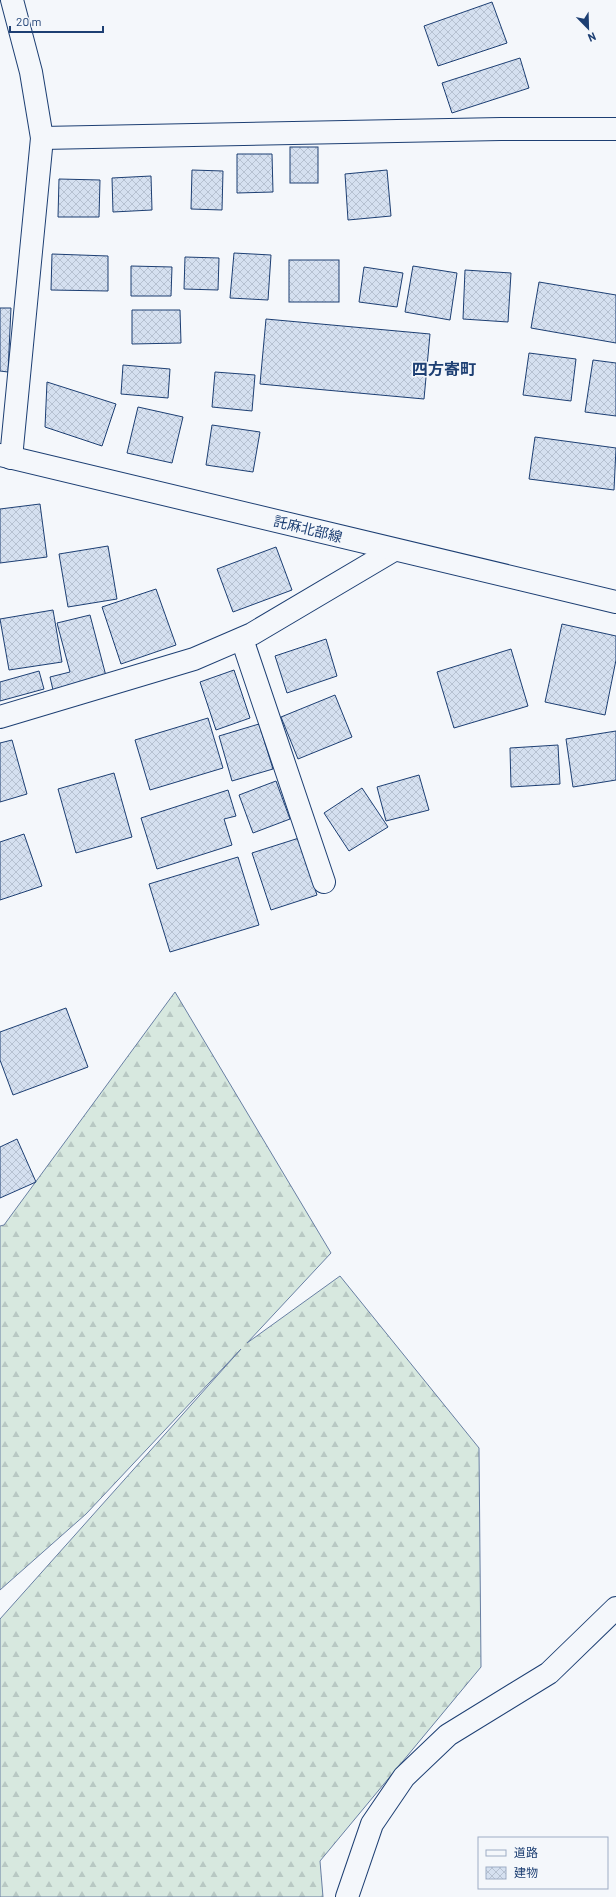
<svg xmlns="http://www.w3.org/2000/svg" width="616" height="1897" viewBox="0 0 616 1897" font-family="Barlow,'Noto Sans JP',sans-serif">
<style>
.forest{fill:url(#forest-firs);stroke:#687fa3}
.building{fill:url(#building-cross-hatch);stroke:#1d3f73}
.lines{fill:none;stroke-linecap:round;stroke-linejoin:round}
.minor-casing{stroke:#1d3f73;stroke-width:24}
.major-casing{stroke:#1d3f73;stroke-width:24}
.minor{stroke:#f4f7fb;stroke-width:22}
.major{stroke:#f4f7fb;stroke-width:22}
.labels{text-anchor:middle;stroke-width:3;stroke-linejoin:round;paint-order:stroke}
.street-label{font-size:14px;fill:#1d3f73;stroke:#f4f7fb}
.quarter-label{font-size:16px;font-weight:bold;fill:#1d3f73;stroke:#f4f7fb}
</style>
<defs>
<pattern id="forest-firs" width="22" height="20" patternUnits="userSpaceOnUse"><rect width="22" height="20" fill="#d7e8df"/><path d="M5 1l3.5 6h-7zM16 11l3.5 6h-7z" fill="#b8c8c3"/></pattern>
<pattern id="building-cross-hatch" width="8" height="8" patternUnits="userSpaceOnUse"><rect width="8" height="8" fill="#d5e0f0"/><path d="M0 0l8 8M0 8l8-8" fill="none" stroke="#b6c1d1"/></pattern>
</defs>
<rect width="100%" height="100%" fill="#f4f7fb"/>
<!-- forest -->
<polygon class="forest" points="175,992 331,1253 247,1343 340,1276 479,1448 481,1667 320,1861 323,1897 0,1897 0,1619 241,1349 86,1514 0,1590 0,1226 4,1225"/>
<!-- building -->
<g class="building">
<polygon points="492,2 507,43 438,66 424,26"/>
<polygon points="520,58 529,88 452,113 442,83"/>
<rect x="290" y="147" width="28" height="36"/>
<polygon points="237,154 272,154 273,192 237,193"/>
<polygon points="192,170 223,171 222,210 191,209"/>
<polygon points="387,170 391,216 348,220 345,174"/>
<polygon points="151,176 152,210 113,212 112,178"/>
<polygon points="59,179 100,180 99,217 58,217"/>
<polygon points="234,253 271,255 268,300 230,298"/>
<polygon points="52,254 108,256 108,291 51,290"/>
<polygon points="185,257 219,258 218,290 184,289"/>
<rect x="289" y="260" width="50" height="42"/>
<polygon points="131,266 172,267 171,296 131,296"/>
<polygon points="413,266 457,273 450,320 405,312"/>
<polygon points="364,267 403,273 397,307 359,302"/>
<polygon points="465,270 511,273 508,322 463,319"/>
<polygon points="539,282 616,295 616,343 531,328"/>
<polygon points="0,308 11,308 8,372 0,371"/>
<polygon points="132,310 180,310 181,343 132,344"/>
<polygon points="266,319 430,334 424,399 260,384"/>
<polygon points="529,353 576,359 571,401 523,395"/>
<polygon points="593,360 616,363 616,416 585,412"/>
<polygon points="123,365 170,369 168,398 121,394"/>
<polygon points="215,372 255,375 252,411 212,407"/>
<polygon points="47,382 116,404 102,446 45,427"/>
<polygon points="138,407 183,417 172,463 127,453"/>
<polygon points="212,425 260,432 253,472 206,465"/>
<polygon points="535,437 616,448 614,490 529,479"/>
<polygon points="40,504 47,557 0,563 0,509"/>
<polygon points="108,546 117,599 68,607 59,554"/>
<polygon points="276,547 292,590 233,612 217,569"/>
<polygon points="156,589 176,645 121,664 102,607"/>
<polygon points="53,610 62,662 9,670 0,619"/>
<polygon points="90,615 106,676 53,690 50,677 70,672 57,623"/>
<polygon points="562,624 616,636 616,660 605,715 545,702"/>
<polygon points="326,639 337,676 287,693 275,656"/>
<polygon points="511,649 528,706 454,728 437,672"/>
<polygon points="234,670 250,718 216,730 200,682"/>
<polygon points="39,671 44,689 0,701 0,682"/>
<polygon points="335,695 352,737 298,759 281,717"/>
<polygon points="208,718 223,768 150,790 135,740"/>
<polygon points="259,724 273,769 232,781 219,736"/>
<polygon points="616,731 616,780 573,787 566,739"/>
<polygon points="12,740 27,794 0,802 0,743"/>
<polygon points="558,745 560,784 511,787 510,748"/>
<polygon points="114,773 132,837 76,853 58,789"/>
<polygon points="419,775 429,810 386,821 377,787"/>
<polygon points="276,781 290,819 253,833 239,795"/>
<polygon points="362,788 388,827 349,851 324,813"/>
<polygon points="228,790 236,816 224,819 232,845 157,869 141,818"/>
<polygon points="24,834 42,886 0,900 0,842"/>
<polygon points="299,838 317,895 271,910 252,853"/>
<polygon points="238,857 259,925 170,952 149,884"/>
<polygon points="66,1008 88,1067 13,1095 0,1060 0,1032"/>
<polygon points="17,1139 36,1182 0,1198 0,1147"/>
</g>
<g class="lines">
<!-- minor casing -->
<g class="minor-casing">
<g id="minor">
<polyline points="42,138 501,129 616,129"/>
<polyline points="11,458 42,138 31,72 12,0"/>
<polyline points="242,639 324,882"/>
<polyline points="0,717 194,659 252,634 394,550"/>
<polyline points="347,1897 372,1824 404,1777 448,1735 549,1673 616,1608"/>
</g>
</g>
<!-- major casing -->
<g class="major-casing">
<polyline id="major" points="0,455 616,602"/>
</g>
<!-- minor -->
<use href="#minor" class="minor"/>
<!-- major -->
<use href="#major" class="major"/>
</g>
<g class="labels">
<!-- street labels -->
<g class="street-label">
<text transform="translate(308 529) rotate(14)" y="5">託麻北部線</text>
</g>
<!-- quarter labels -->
<g class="quarter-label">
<text x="444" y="375">四方寄町</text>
</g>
</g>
<!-- legend -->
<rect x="478" y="1837" width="130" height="52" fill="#f4f7fb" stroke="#9eadc5"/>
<rect x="486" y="1850" width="20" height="6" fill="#f4f7fb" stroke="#9eadc5"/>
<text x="514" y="1857" font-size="12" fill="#1d3f73">道路</text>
<rect x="486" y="1867" width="20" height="12" fill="url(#building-cross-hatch)" stroke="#9eadc5"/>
<text x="514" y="1877" font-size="12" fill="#1d3f73">建物</text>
<!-- north arrow -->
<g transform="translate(588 28) rotate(157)" stroke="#f4f7fb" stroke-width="3" paint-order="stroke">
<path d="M0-3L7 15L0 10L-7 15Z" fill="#1d3f73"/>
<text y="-6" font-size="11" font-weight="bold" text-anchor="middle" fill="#1d3f73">N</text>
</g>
<!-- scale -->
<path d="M10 26v6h93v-6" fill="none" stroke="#1d3f73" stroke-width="2"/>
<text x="16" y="26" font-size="12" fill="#1d3f73" stroke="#f4f7fb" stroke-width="3" paint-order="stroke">20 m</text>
</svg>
